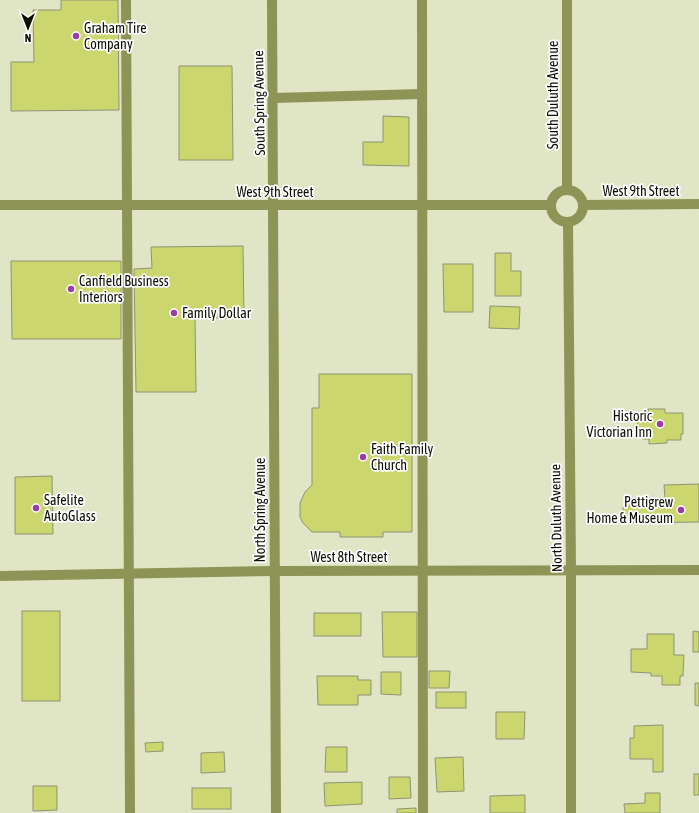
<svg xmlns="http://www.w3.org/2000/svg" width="699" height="813" viewBox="0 0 699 813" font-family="'Asap Condensed',sans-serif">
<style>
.building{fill:#cbd66f;stroke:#8f9375}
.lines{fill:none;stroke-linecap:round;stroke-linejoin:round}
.minor{stroke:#8d9456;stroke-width:10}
.poi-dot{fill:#9c3da5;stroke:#fff;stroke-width:1.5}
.labels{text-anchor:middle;stroke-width:3.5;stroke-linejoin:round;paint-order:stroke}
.poi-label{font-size:14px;fill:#0c0e04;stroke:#fff;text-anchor:start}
.street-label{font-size:14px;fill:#0c0e04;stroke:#fff}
</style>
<rect width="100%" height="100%" fill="#e0e5c5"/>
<!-- building -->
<g class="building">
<polygon points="61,0 118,0 119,110 11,111 11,62 34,62 33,10 61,10"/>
<polygon points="179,66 232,66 233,160 179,160"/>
<polygon points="383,116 409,117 409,166 363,165 363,142 383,142"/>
<polygon points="243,246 244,318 195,318 196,392 136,392 134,269 152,268 151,247"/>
<polygon points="495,253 511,253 511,271 521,271 521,296 495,296"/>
<polygon points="11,261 121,261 121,339 12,339"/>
<polygon points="443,264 473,264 473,312 444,312"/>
<polygon points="490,306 520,307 519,329 489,328"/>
<polygon points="319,374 412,374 412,532 383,532 383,537 340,537 340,532 312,532 303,523 300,517 300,503 305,492 312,485 312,408 319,408"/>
<polygon points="648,409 665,409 665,413 683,413 683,434 681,434 681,440 667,440 667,443 649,444 649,439 643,439 643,436 637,436 637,414 648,413"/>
<polygon points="52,476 53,534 15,534 15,477"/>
<polygon points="699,484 699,522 631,523 631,518 623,518 623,507 630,506 630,498 665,498 664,485"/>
<rect x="22" y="611" width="38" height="90"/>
<polygon points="382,612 417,612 417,657 383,657"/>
<rect x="314" y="613" width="47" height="23"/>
<polygon points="693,631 699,632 699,652 693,652"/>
<polygon points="647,634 674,634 674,655 684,655 683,676 680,676 680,685 662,685 662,676 651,676 651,673 631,672 631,649 647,649"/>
<polygon points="429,671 450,671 449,688 429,688"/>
<polygon points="381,672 401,672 401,695 381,694"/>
<polygon points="317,676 358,676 358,680 371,680 371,695 358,695 358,705 318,705"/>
<polygon points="695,683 699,683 699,706 695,705"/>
<rect x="436" y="692" width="30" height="16"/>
<polygon points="496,712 525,712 524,739 496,739"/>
<polygon points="663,725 663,772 653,772 653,759 630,759 630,738 634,738 634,726"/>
<polygon points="163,742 163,751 146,752 145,743"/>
<polygon points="326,747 347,747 347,772 325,772"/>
<polygon points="224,752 225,772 201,773 201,753"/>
<polygon points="463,757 464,791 437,792 435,758"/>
<rect x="694" y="774" width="5" height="21"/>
<polygon points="389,777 410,777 411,798 389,799"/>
<polygon points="362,782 362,804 325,806 324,783"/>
<polygon points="33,786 57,786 57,810 33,811"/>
<rect x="192" y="788" width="39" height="21"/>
<polygon points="645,793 660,793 660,813 625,813 624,804 645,803"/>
<polygon points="525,795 525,813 490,813 490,796"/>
<polygon points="416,808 416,813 397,813 397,809"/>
</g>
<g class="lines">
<!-- minor -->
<g class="minor">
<polyline points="126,0 130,813"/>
<polyline points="272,0 276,813"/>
<polyline points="422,0 423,813"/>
<polyline points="567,0 567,190"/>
<polyline points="273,98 422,94"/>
<circle cx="567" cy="206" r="16"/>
<polyline points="0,205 551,205"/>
<polyline points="583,205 699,204"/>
<polyline points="568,222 571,570 571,813"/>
<polyline points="0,576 274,571 699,570"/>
</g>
</g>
<!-- markers -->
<g class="poi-dot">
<circle cx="76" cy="36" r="4"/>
<circle cx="71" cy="289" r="4"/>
<circle cx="174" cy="313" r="4"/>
<circle cx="660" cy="424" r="4"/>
<circle cx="363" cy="457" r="4"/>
<circle cx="36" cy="508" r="4"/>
<circle cx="681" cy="510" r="4"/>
</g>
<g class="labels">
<!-- poi labels -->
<g class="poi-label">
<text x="84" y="33">Graham Tire<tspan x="84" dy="16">Company</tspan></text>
<text x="79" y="286">Canfield Business<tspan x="79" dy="16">Interiors</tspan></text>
<text x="182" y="318">Family Dollar</text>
<text x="652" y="421" text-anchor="end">Historic<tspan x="652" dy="16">Victorian Inn</tspan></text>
<text x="371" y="454">Faith Family<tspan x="371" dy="16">Church</tspan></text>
<text x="44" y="505">Safelite<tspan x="44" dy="16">AutoGlass</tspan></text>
<text x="673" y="507" text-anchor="end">Pettigrew<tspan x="673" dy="16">Home &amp; Museum</tspan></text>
</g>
<!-- street labels -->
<g class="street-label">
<text transform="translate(553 95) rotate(-90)" y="5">South Duluth Avenue</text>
<text transform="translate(259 103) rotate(-91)" y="5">South Spring Avenue</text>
<text x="641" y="196">West 9th Street</text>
<text x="275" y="197">West 9th Street</text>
<text transform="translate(260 510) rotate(-90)" y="5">North Spring Avenue</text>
<text transform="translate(556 518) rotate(-91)" y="5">North Duluth Avenue</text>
<text x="349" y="562">West 8th Street</text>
</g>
</g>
<!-- north arrow -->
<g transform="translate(28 28) rotate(180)" stroke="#ffffff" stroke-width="3" paint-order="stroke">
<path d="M0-3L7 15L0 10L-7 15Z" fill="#0c0e04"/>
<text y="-6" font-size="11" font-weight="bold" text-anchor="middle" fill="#0c0e04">N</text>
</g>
</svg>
